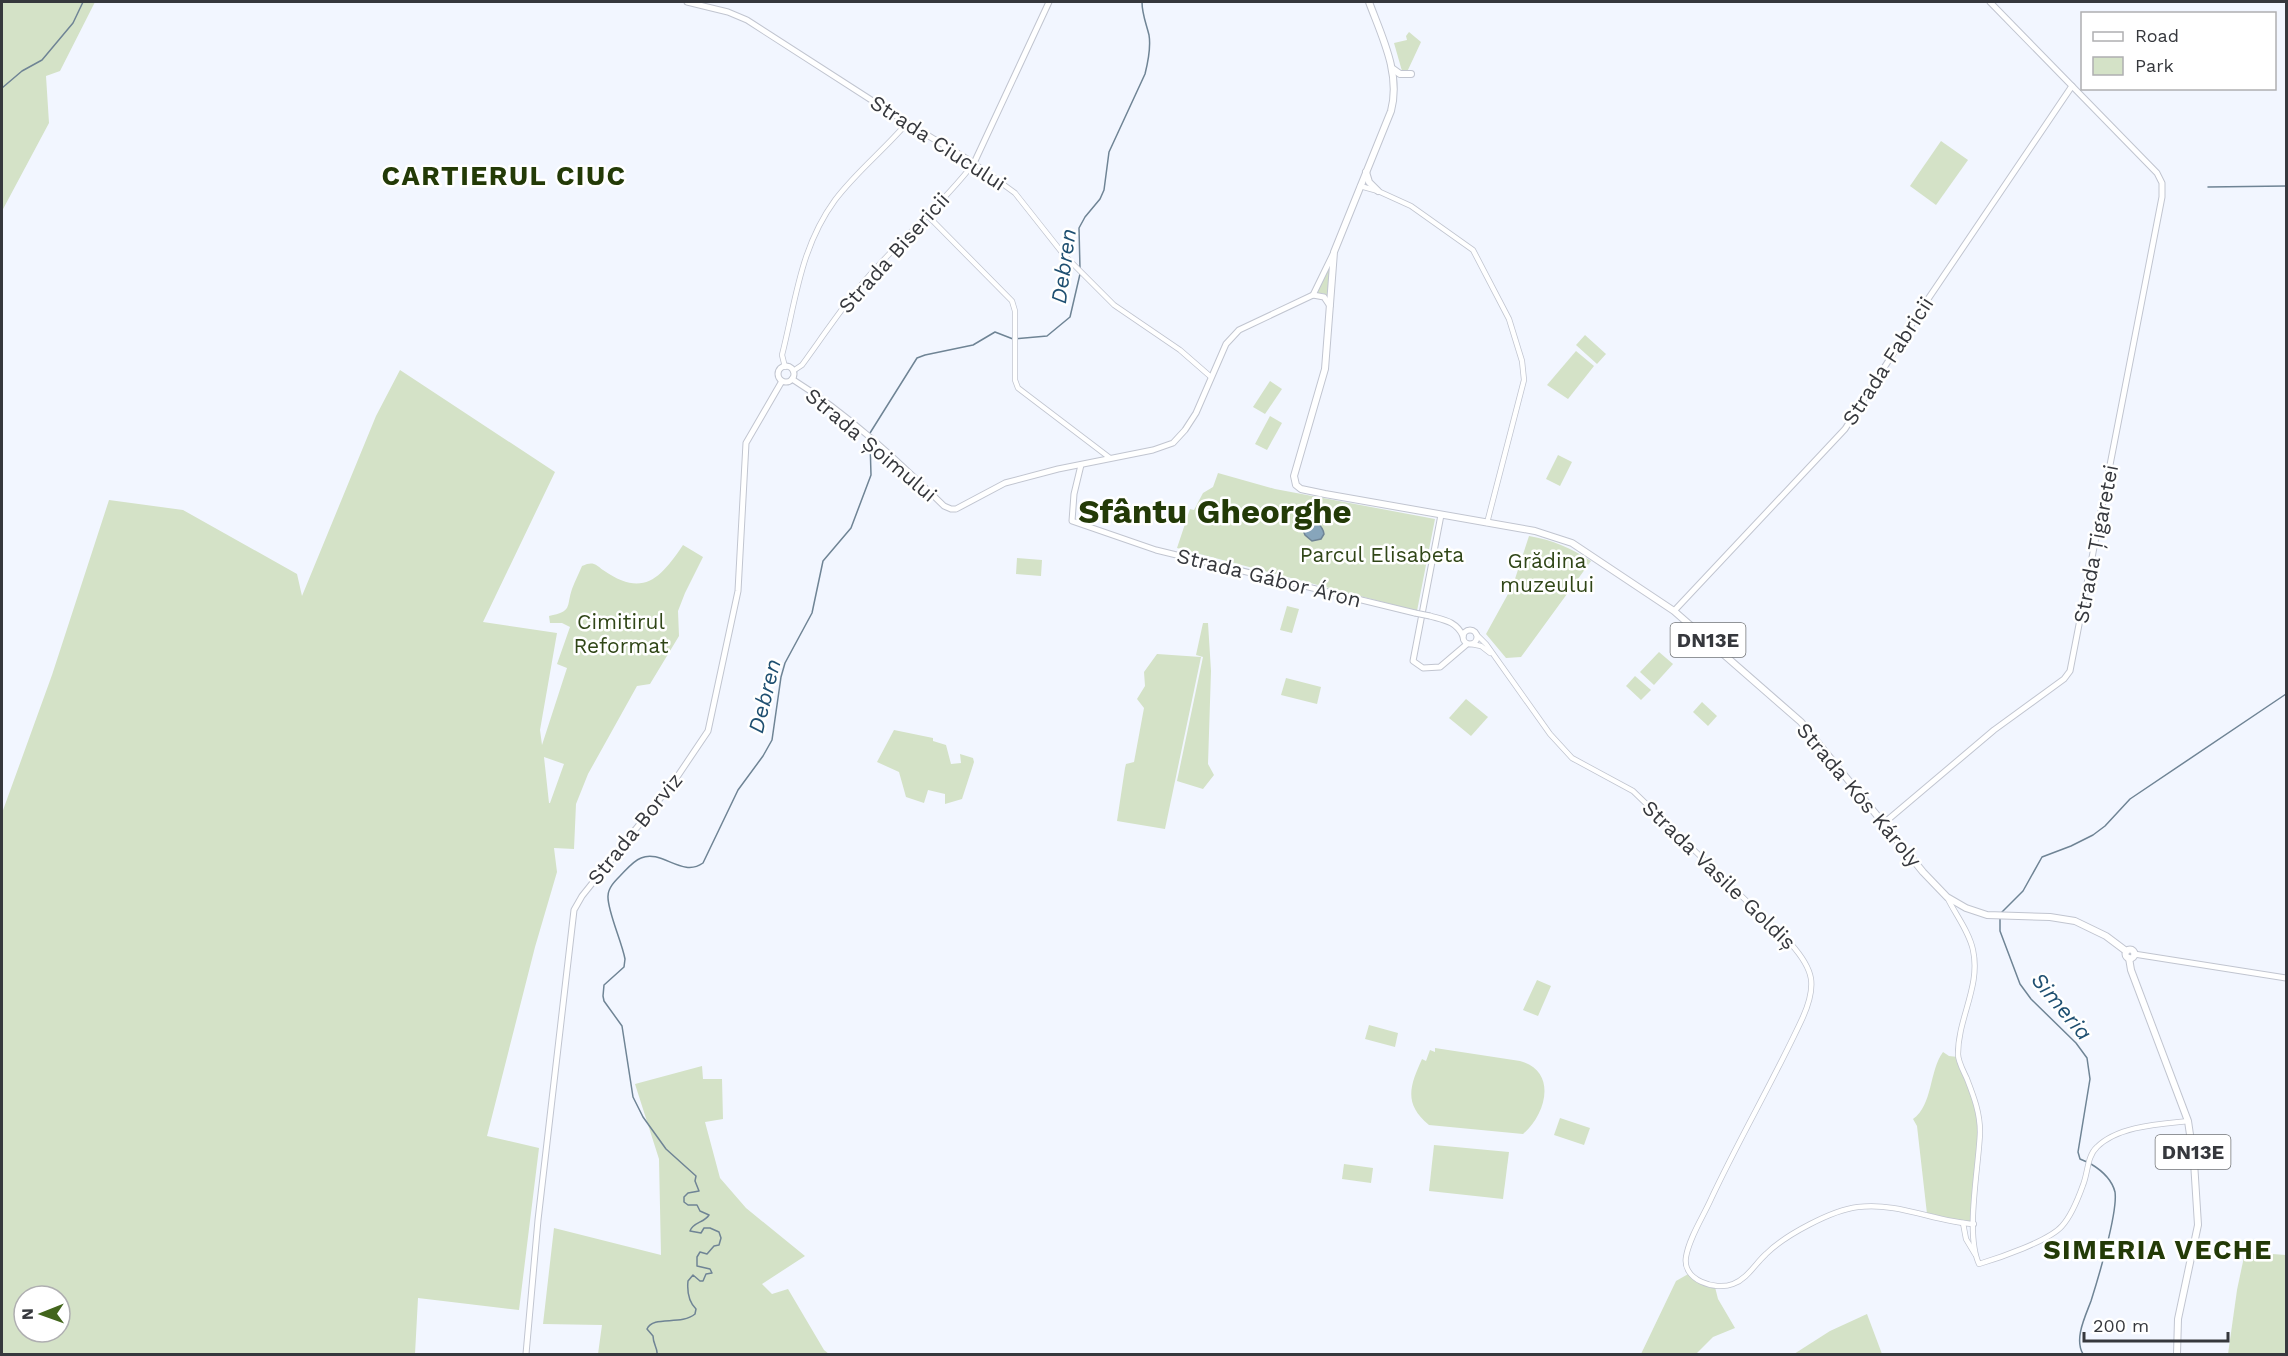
<svg xmlns="http://www.w3.org/2000/svg" width="2288" height="1356" viewBox="0 0 2288 1356" font-family="'Work Sans',sans-serif">
<style>
.green{fill:#d4e2c7;fill-rule:evenodd}
.water{fill:#87a5bb;stroke:#6f8495;stroke-width:1.5}
.lines{fill:none;stroke-linecap:round;stroke-linejoin:round}
.stream{stroke:#6f8495;stroke-width:1.5}
.tertiary-casing{stroke:#c1c5d0;stroke-width:6}
.secondary-casing{stroke:#c1c5d0;stroke-width:7}
.primary-casing{stroke:#c1c5d0;stroke-width:8}
.tertiary{stroke:#fff;stroke-width:4.5}
.secondary{stroke:#fff;stroke-width:5}
.primary{stroke:#fff;stroke-width:6}
.secondary-bridge-casing{stroke:#c1c5d0;stroke-width:7;stroke-linecap:butt}
.secondary-bridge{stroke:#fff;stroke-width:5}
.labels{text-anchor:middle;stroke-width:5;stroke-linejoin:round;paint-order:stroke}
.shield{fill:#fff;stroke:#727477;stroke-width:1.5}
.shield-label{font-size:20px;font-weight:bold;fill:#36383d}
.street-label{font-size:21px;fill:#36383d;stroke:#fff}
.park-label{font-size:21px;fill:#304617;stroke:#fff}
.water-label{font-size:22px;font-style:italic;fill:#1e4f71;stroke:#fff}
.district-label{font-size:27px;font-weight:bold;letter-spacing:1.5px;fill:#233a07;stroke:#fff}
.town-label{font-size:33px;font-weight:bold;fill:#233a07;stroke:#fff}
</style>
<rect width="100%" height="100%" fill="#f2f6ff"/>
<!-- green -->
<g class="green">
<polygon points="2,2 95,2 60,71 46,76 49,123 2,211"/>
<polygon points="1409,32 1421,42 1407,72 1402,71 1394,43 1407,40 1406,36"/>
<polygon points="1941,141 1968,160 1936,205 1910,186"/>
<polygon points="1331,263 1328,298 1323,293 1317,293"/>
<polygon points="1585,335 1606,354 1597,364 1576,345"/>
<polygon points="1576,351 1594,366 1568,399 1547,385"/>
<path d="M 400,370 L 555,472 L 483,622 L 557,633 L 540,730 L 542,745 L 567,668 L 557,664 L 570,627 L 562,623 L 550,623 L 549,616 C 573,611 566,607 572,589 C 575,581 579,573 582,566 C 593,561 595,564 603,570 C 643,598 660,579 683,545 L 703,557 L 685,593 L 678,611 L 679,636 L 650,684 L 637,686 L 588,774 L 576,804 L 574,849 L 554,848 L 557,872 L 535,947 L 487,1136 L 539,1148 L 519,1310 L 418,1298 L 415,1354 L 2,1354 L 2,813 L 52,675 L 109,500 L 183,510 L 297,574 L 302,596 L 376,416 ZM 544,757 L 564,764 L 550,803 L 549,803 ZM 24,1296 L 60,1296 L 60,1332 L 24,1332 Z"/>
<polygon points="1270,381 1282,389 1265,414 1253,407"/>
<polygon points="1270,416 1282,423 1267,450 1255,444"/>
<polygon points="1558,455 1572,462 1560,486 1546,479"/>
<polygon points="1218,473 1275,489 1435,519 1417,611 1177,548 1190,509 1194,510 1203,493 1213,487"/>
<path d="M 1529,536 C 1553,540 1571,548 1591,561 L 1521,657 L 1506,658 L 1486,634 L 1513,585 Z"/>
<polygon points="1017,558 1042,560 1041,576 1016,574"/>
<polygon points="1287,606 1299,609 1292,633 1280,630"/>
<polygon points="1203,623 1208,623 1211,671 1208,764 1214,775 1203,789 1177,781 1203,657 1196,655"/>
<polygon points="1659,652 1673,664 1654,685 1640,672"/>
<polygon points="1157,654 1201,657 1165,829 1117,821 1125,768 1126,764 1134,762 1144,708 1137,699 1145,686 1144,672"/>
<polygon points="1635,676 1651,690 1641,700 1626,686"/>
<polygon points="1286,678 1321,687 1317,704 1281,695"/>
<polygon points="1466,699 1488,717 1471,736 1449,718"/>
<polygon points="1702,702 1717,716 1708,726 1693,712"/>
<polygon points="894,730 933,738 933,741 946,745 951,764 961,763 960,754 973,758 974,762 962,799 945,804 945,794 928,790 924,803 906,797 899,772 877,762"/>
<polygon points="1537,980 1551,986 1538,1016 1523,1010"/>
<polygon points="1369,1025 1398,1033 1395,1047 1365,1039"/>
<path d="M 1435,1048 L 1520,1061 C 1558,1071 1546,1115 1523,1134 L 1429,1125 C 1403,1103 1410,1086 1422,1059 L 1426,1061 L 1430,1050 L 1435,1052 Z"/>
<path d="M 1943,1052 L 1949,1056 L 1958,1057 L 1979,1115 L 1974,1224 L 1927,1214 L 1917,1126 L 1913,1119 C 1933,1105 1929,1071 1943,1052 Z"/>
<polygon points="702,1066 703,1079 722,1079 723,1119 705,1122 720,1178 746,1208 805,1256 762,1284 772,1294 788,1289 824,1350 829,1354 598,1354 602,1325 543,1324 554,1228 661,1255 659,1159 635,1084"/>
<polygon points="1560,1118 1590,1128 1584,1145 1554,1135"/>
<polygon points="1434,1145 1509,1152 1503,1199 1429,1191"/>
<polygon points="1344,1164 1373,1168 1371,1183 1342,1179"/>
<polygon points="2245,1252 2286,1255 2286,1354 2228,1354 2237,1290"/>
<polygon points="1690,1273 1695,1278 1715,1287 1718,1299 1735,1328 1713,1337 1696,1354 1641,1354 1676,1281"/>
<polygon points="1867,1314 1882,1354 1794,1354 1830,1331"/>
</g>
<!-- water -->
<path class="water" d="M 1304,517 C 1313,517 1323,526 1324,534 L 1321,539 L 1312,541 L 1305,535 L 1300,523 Z"/>
<g class="lines">
<!-- stream -->
<g class="stream">
<polyline points="2,88 22,71 42,60 73,23 83,2"/>
<polyline points="2208,187 2286,186"/>
<path d="M 1080,269 L 1079,228 L 1085,217 L 1100,199 L 1104,190 L 1109,152 L 1145,74 C 1148,62 1151,47 1149,35 C 1146,23 1142,14 1142,2"/>
<polyline points="870,433 917,358 925,355 973,345 995,332 1013,339 1047,336 1070,317 1080,274"/>
<polyline points="2001,913 2023,891 2042,857 2071,846 2093,835 2105,826 2130,799 2286,694"/>
<polyline points="2000,917 2000,931 2020,984 2031,999 2076,1043 2087,1058 2090,1079 2078,1152 2080,1159 2087,1162"/>
<path d="M 657,1354 C 658,1349 653,1344 653,1336 L 647,1329 C 653,1315 681,1326 695,1314 L 696,1309 C 689,1302 687,1291 688,1281 L 693,1275 L 700,1281 L 703,1281 L 706,1274 L 712,1273 L 710,1269 L 697,1266 L 697,1257 L 700,1252 L 707,1254 L 714,1246 L 719,1245 L 721,1238 L 719,1232 L 710,1228 L 704,1228 L 701,1233 L 690,1231 C 693,1222 704,1223 709,1215 L 700,1211 L 697,1205 L 688,1205 L 684,1202 L 684,1197 L 688,1193 L 699,1191 L 695,1181 L 696,1176 L 666,1149 L 643,1117 L 633,1097 L 622,1026 L 604,1001 L 603,996 L 604,985 L 624,967 L 625,959 C 622,942 607,910 608,896 C 608,888 615,881 620,876 C 626,870 633,861 641,858 C 662,849 682,878 703,863 L 738,790 L 763,756 L 772,740 L 781,677 L 785,663 L 812,613 L 823,561 L 851,528 L 871,475 L 870,441"/>
<path d="M 2083,1354 C 2074,1339 2085,1317 2091,1301 C 2098,1279 2118,1212 2115,1192 C 2112,1180 2101,1170 2091,1164"/>
</g>
<!-- tertiary casing -->
<g class="tertiary-casing">
<g id="tertiary">
<polyline points="1360,186 1378,191 1411,206 1473,250 1509,319 1522,361 1524,380 1487,523"/>
<polyline points="927,215 1012,301 1015,311 1015,380 1018,388 1110,458"/>
<path d="M 785,367 L 782,355 C 796,300 800,248 835,200 C 856,172 884,150 907,123"/>
<path d="M 793,371 L 802,365 C 826,332 849,297 877,267 C 909,232 945,201 974,163 L 1015,193 L 1064,255 L 1114,305 L 1180,350 L 1211,377"/>
<path d="M 1476,634 L 1486,644 L 1550,734 L 1572,758 L 1633,791 L 1791,944 C 1814,970 1817,985 1803,1017 C 1775,1078 1740,1137 1711,1199 C 1703,1217 1689,1238 1686,1257 C 1682,1280 1715,1291 1733,1284 C 1747,1279 1755,1264 1766,1254 C 1785,1235 1832,1210 1858,1207 C 1899,1202 1935,1222 1974,1224"/>
<polyline points="1471,644 1481,646 1490,653"/>
<path d="M 1947,897 C 1955,914 1969,931 1973,950 C 1981,986 1958,1018 1958,1054 C 1958,1062 1964,1072 1967,1079 C 1974,1097 1980,1113 1980,1132 C 1979,1166 1965,1234 1979,1264 C 1999,1258 2049,1241 2062,1226 C 2072,1215 2078,1199 2083,1185 C 2088,1173 2087,1156 2097,1147 C 2118,1126 2160,1124 2188,1121"/>
<polyline points="1963,1223 1966,1239 1975,1254"/>
</g>
</g>
<!-- secondary casing -->
<g class="secondary-casing">
<g id="secondary">
<polyline points="687,2 728,12 747,20 907,123 974,163 1049,2"/>
<polyline points="1313,295 1324,297 1330,306"/>
<circle cx="786" cy="374" r="8"/>
<path d="M 792,379 C 848,414 897,460 944,506 L 951,509 L 956,509 L 1005,483 L 1058,469 L 1153,450 L 1173,443 L 1185,430 L 1196,413 L 1226,344 L 1239,330 L 1313,295 L 1333,254"/>
<polyline points="1081,465 1074,494 1072,521 1156,550 1415,613"/>
<polyline points="1441,515 1413,661 1423,668 1440,667 1467,644"/>
<polyline points="1674,611 1845,429 1924,305 2072,86"/>
<path d="M 1430,616 C 1444,620 1456,621 1463,636"/>
<circle cx="1470" cy="637" r="7"/>
<polyline points="1884,823 1994,730 2064,679 2070,671 2162,197 2162,183 2157,173 1990,2"/>
<polyline points="2134,954 2286,978"/>
<polyline points="526,1354 538,1220 574,910 582,896 675,780 708,731 738,591 746,443 782,381"/>
</g>
</g>
<!-- primary casing -->
<g class="primary-casing">
<g id="primary">
<path d="M 1369,2 C 1382,37 1401,74 1391,111 L 1334,252 L 1325,369 L 1294,476 L 1296,485 L 1301,489 L 1325,494 L 1535,531 L 1572,543 L 1674,611 L 1801,722 L 1923,872 L 1947,897 L 1966,908 L 1987,915 L 2050,917 L 2075,921 L 2106,936 L 2126,951"/>
<polyline points="1393,69 1400,74 1411,74"/>
<polyline points="1366,172 1369,182 1378,191"/>
<circle cx="2130" cy="954" r="4.5"/>
<polyline points="2129,958 2131,970 2188,1121 2194,1162 2198,1225 2178,1319 2177,1354"/>
</g>
</g>
<!-- tertiary -->
<use href="#tertiary" class="tertiary"/>
<!-- secondary -->
<use href="#secondary" class="secondary"/>
<!-- primary -->
<use href="#primary" class="primary"/>
<!-- secondary-bridge casing -->
<g class="secondary-bridge-casing">
<polyline id="secondary-bridge" points="1415,613 1430,616"/>
</g>
<!-- secondary-bridge -->
<use href="#secondary-bridge" class="secondary-bridge"/>
</g>
<g class="labels">
<!-- shield labels -->
<g class="shield">
<rect x="1670.5" y="623" width="75" height="34" rx="4.5"/>
<rect x="2155.5" y="1135" width="75" height="34" rx="4.5"/>
</g>
<g class="shield-label">
<text x="1708" y="647">DN13E</text>
<text x="2193" y="1159">DN13E</text>
</g>
<!-- street labels -->
<g class="street-label">
<text transform="translate(938 143) rotate(33)" y="7">Strada Ciucului</text>
<text transform="translate(894 253) rotate(-48)" y="7">Strada Bisericii</text>
<text transform="translate(1888 361) rotate(-57)" y="7">Strada Fabricii</text>
<text transform="translate(871 445) rotate(40)" y="7">Strada Șoimului</text>
<text transform="translate(2096 544) rotate(-79)" y="7">Strada Țigaretei</text>
<text transform="translate(1269 578) rotate(14)" y="7">Strada Gábor Áron</text>
<text transform="translate(1859 795) rotate(50)" y="7">Strada Kós Károly</text>
<text transform="translate(635 829) rotate(-51)" y="7">Strada Borviz</text>
<text transform="translate(1719 875) rotate(44)" y="7">Strada Vasile Goldiș</text>
</g>
<!-- park labels -->
<g class="park-label">
<text x="1382" y="562">Parcul Elisabeta</text>
<text x="1547" y="568">Grădina<tspan x="1547" dy="24">muzeului</tspan></text>
<text x="621" y="629">Cimitirul<tspan x="621" dy="24">Reformat</tspan></text>
</g>
<!-- water labels -->
<g class="water-label">
<text transform="translate(1063 266) rotate(-82)" y="8">Debren</text>
<text transform="translate(764 696) rotate(-76)" y="8">Debren</text>
<text transform="translate(2062 1006) rotate(50)" y="8">Simeria</text>
</g>
<!-- district labels -->
<g class="district-label">
<text x="504" y="185">CARTIERUL CIUC</text>
<text x="2158" y="1259">SIMERIA VECHE</text>
</g>
<!-- town labels -->
<g class="town-label">
<text x="1215" y="523">Sfântu Gheorghe</text>
</g>
</g>
<!-- border -->
<rect width="2288" height="1356" fill="none" stroke="#36383d" stroke-width="6"/>
<!-- legend -->
<rect x="2081" y="12" width="195" height="78" fill="#ffffff" stroke="#afafb1" stroke-width="1.5"/>
<rect x="2093" y="32" width="30" height="9" fill="#ffffff" stroke="#afafb1" stroke-width="1.5"/>
<text x="2135" y="42" font-size="18" fill="#36383d">Road</text>
<rect x="2093" y="57" width="30" height="18" fill="#d4e2c7" stroke="#afafb1" stroke-width="1.5"/>
<text x="2135" y="72" font-size="18" fill="#36383d">Park</text>
<!-- north arrow -->
<g transform="translate(42 1314) rotate(269)"><circle r="28" fill="#ffffff" stroke="#afafb1" stroke-width="1.5"/>
<path d="M0-4.5L10 22L0 15L-10 22Z" fill="#42651c"/>
<text y="-9" font-size="16" font-weight="bold" text-anchor="middle" fill="#36383d">N</text>
</g>
<!-- scale -->
<path d="M2084 1332v9h144v-9" fill="none" stroke="#36383d" stroke-width="3"/>
<text x="2093" y="1332" font-size="18" fill="#36383d" stroke="#ffffff" stroke-width="4.5" paint-order="stroke">200 m</text>
</svg>
